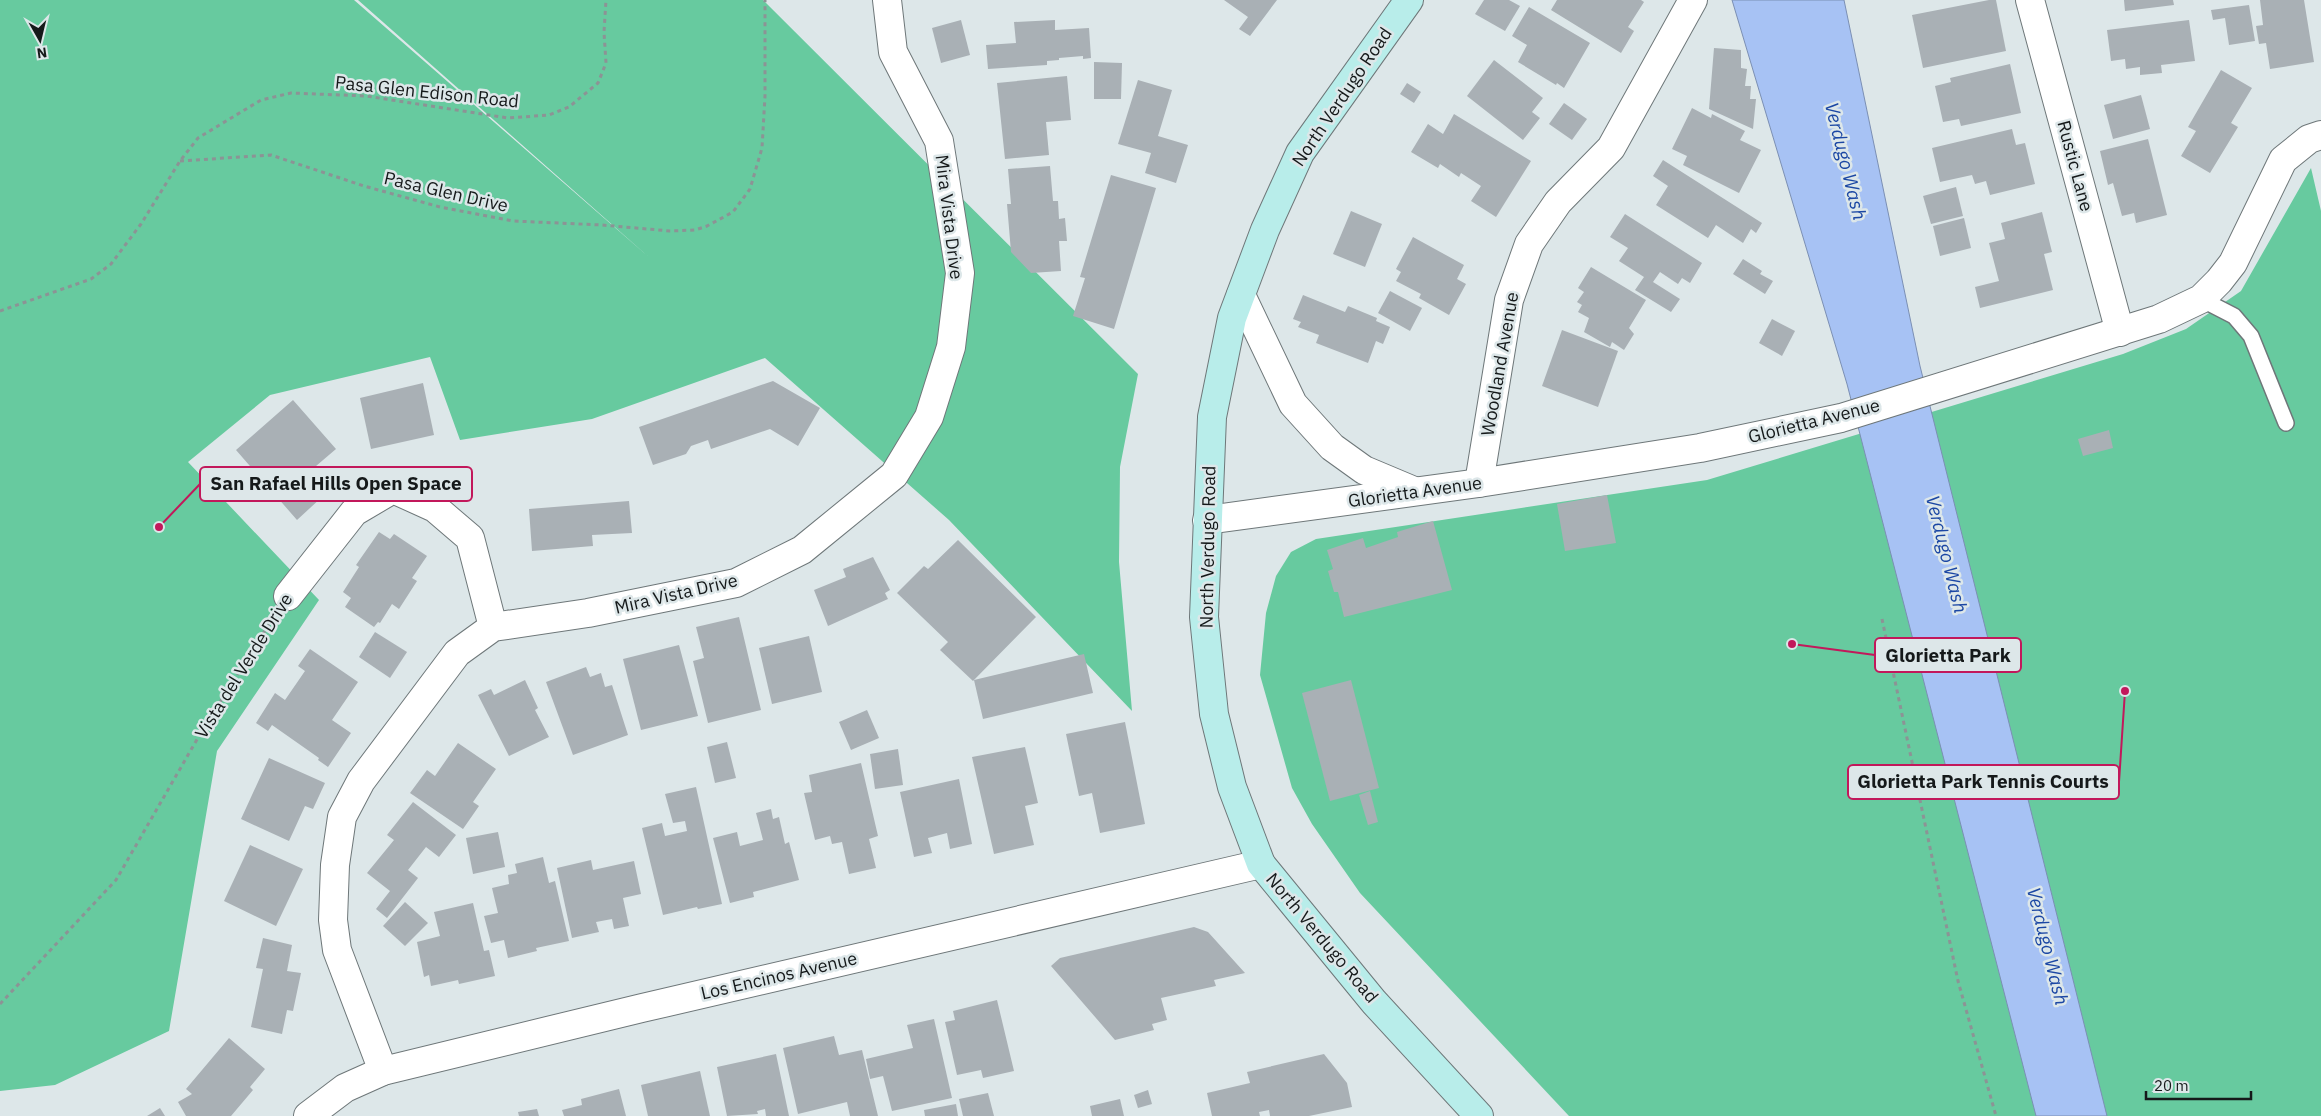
<svg xmlns="http://www.w3.org/2000/svg" width="2321" height="1116" viewBox="0 0 2321 1116" font-family="'IBM Plex Sans',sans-serif">
<style>
.green{fill:#67ca9f}
.water{fill:#a7c2f4;stroke:#7b8fb3}
.building{fill:#a9b0b5}
.lines{fill:none;stroke-linecap:round;stroke-linejoin:round}
.service-casing{stroke:#6e7779;stroke-width:18}
.minor-casing{stroke:#6e7779;stroke-width:30}
.secondary-casing{stroke:#6e7779;stroke-width:30}
.path{stroke:#8c9395;stroke-width:3;stroke-dasharray:4 4;stroke-linecap:butt}
.service{stroke:#fff;stroke-width:15}
.minor{stroke:#fff;stroke-width:28}
.secondary{stroke:#b8edea;stroke-width:28}
.labels{text-anchor:middle;stroke-width:5;stroke-linejoin:round;paint-order:stroke}
.street-label{font-size:18px;fill:#15191a;stroke:#dde7e9}
.water-label{font-size:19px;font-style:italic;fill:#1b47a4;stroke:#dde7e9}
.leader{fill:none;stroke:#c2185b;stroke-width:2}
.callout-dot{fill:#c2185b;stroke:#dde7e9;stroke-width:2}
.callout{fill:#dde7e9;stroke:#c2185b;stroke-width:2}
.callout-label{font-size:19px;text-anchor:middle;font-weight:bold;fill:#15191a}
</style>
<rect width="100%" height="100%" fill="#dde7e9"/>
<!-- green -->
<g class="green">
<polygon points="0,0 354,0 651,259 358,0 763,0 1138,374 1120,467 1119,562 1132,711 949,520 765,358 592,419 460,440 430,357 270,395 188,462 319,600 217,751 169,1031 55,1085 0,1091"/>
<polygon points="2311,168 2321,211 2321,1116 1569,1116 1360,893 1312,824 1292,788 1260,675 1266,613 1276,576 1291,552 1316,539 1707,480 2123,354 2186,329 2241,291"/>
</g>
<!-- water -->
<polygon class="water" points="1732,0 1844,0 1920,366 2107,1116 2036,1116 1847,384"/>
<!-- building -->
<g class="building">
<polygon points="1224,0 1277,0 1250,36 1239,29 1248,17"/>
<polygon points="1484,0 1509,0 1520,6 1505,31 1475,14"/>
<polygon points="1557,0 1641,0 1644,2 1628,27 1634,31 1621,53 1551,10"/>
<polygon points="1989,0 1996,0 2006,51 1923,68 1912,15"/>
<polygon points="2124,0 2173,0 2174,5 2125,11"/>
<polygon points="2260,0 2304,0 2314,62 2270,69 2266,43 2259,44 2256,26 2263,25"/>
<polygon points="2249,5 2255,41 2229,45 2225,18 2213,20 2211,10"/>
<polygon points="1529,7 1590,43 1564,88 1557,83 1556,85 1518,62 1527,45 1512,36"/>
<polygon points="961,20 970,55 941,63 932,28"/>
<polygon points="1055,20 1055,30 1089,28 1091,58 1083,59 1083,56 1059,58 1059,60 1047,61 1047,65 988,69 986,45 1016,43 1014,22"/>
<polygon points="2189,20 2195,61 2161,65 2162,73 2140,75 2140,67 2126,69 2125,59 2111,61 2107,30"/>
<polygon points="1714,48 1741,50 1741,68 1747,69 1745,86 1751,86 1750,99 1756,99 1753,129 1709,109"/>
<polygon points="1494,60 1543,98 1532,112 1540,118 1523,140 1467,96"/>
<polygon points="1094,62 1122,63 1121,99 1094,99"/>
<polygon points="2010,64 2021,113 1961,126 1959,119 1943,122 1935,86 1951,82 1950,78"/>
<polygon points="2221,70 2252,88 2231,123 2238,127 2210,173 2181,156 2196,131 2188,127"/>
<polygon points="1067,76 1071,120 1046,122 1049,155 1005,159 997,83"/>
<polygon points="1138,80 1172,90 1158,136 1188,145 1176,183 1145,173 1151,153 1118,144"/>
<polygon points="1407,83 1421,92 1414,103 1400,94"/>
<polygon points="2141,95 2150,129 2113,139 2104,105"/>
<polygon points="1564,103 1587,119 1572,140 1549,124"/>
<polygon points="1692,108 1711,118 1712,114 1745,131 1740,140 1761,150 1739,193 1683,165 1687,156 1672,149"/>
<polygon points="1454,114 1531,161 1496,217 1471,201 1481,186 1461,173 1459,177 1440,164 1438,168 1411,152 1428,124 1443,134"/>
<polygon points="2012,129 2016,145 2025,143 2035,184 1990,195 1986,181 1975,184 1972,175 1940,182 1932,148"/>
<polygon points="2148,139 2167,215 2136,223 2134,213 2122,216 2113,183 2108,185 2100,151"/>
<polygon points="1663,160 1762,223 1756,233 1751,229 1743,243 1716,225 1708,238 1656,205 1668,186 1653,176"/>
<polygon points="1050,166 1053,201 1058,201 1059,219 1065,218 1067,241 1059,241 1061,271 1031,273 1011,252 1007,204 1011,204 1008,169"/>
<polygon points="1111,175 1156,188 1114,329 1073,316 1085,278 1080,277"/>
<polygon points="1956,187 1963,216 1931,224 1923,196"/>
<polygon points="1351,211 1382,224 1365,267 1333,254"/>
<polygon points="2042,212 2052,252 2044,254 2053,290 1980,308 1975,287 1999,281 1989,243 2005,239 2001,223"/>
<polygon points="1625,214 1702,263 1690,283 1682,278 1678,284 1660,272 1653,282 1680,299 1671,312 1635,290 1644,277 1619,261 1628,248 1610,237"/>
<polygon points="1964,218 1971,248 1940,256 1933,226"/>
<polygon points="1413,237 1464,265 1457,279 1466,284 1449,315 1419,298 1421,294 1396,281 1401,272 1396,269"/>
<polygon points="1743,259 1762,271 1760,274 1773,281 1765,294 1733,274"/>
<polygon points="1591,267 1646,300 1629,328 1634,334 1624,350 1612,342 1610,347 1584,332 1589,318 1578,312 1582,305 1577,302 1584,292 1578,288"/>
<polygon points="1390,291 1422,308 1410,331 1378,313"/>
<polygon points="1303,295 1345,312 1348,306 1377,318 1376,321 1390,327 1383,344 1376,341 1368,363 1316,343 1319,335 1298,327 1301,322 1293,319"/>
<polygon points="1772,319 1795,331 1782,356 1759,343"/>
<polygon points="1562,330 1618,351 1598,407 1542,386"/>
<polygon points="773,381 820,408 798,446 770,429 711,449 708,440 691,446 686,454 653,465 639,427"/>
<polygon points="423,383 434,435 371,449 360,398"/>
<polygon points="293,400 336,449 309,472 313,477 308,481 322,497 297,520 236,450"/>
<polygon points="2109,430 2113,448 2083,456 2078,439"/>
<polygon points="1607,495 1616,543 1565,551 1557,504"/>
<polygon points="629,501 632,533 592,535 593,546 532,551 529,509"/>
<polygon points="1433,521 1452,590 1344,617 1338,592 1334,592 1328,571 1333,569 1327,550 1363,538 1366,548 1398,537 1397,532"/>
<polygon points="379,532 390,539 394,534 427,556 412,578 417,581 399,609 392,604 380,623 378,622 374,627 345,607 351,598 343,592 359,567 356,565"/>
<polygon points="958,540 1036,617 973,681 940,650 948,642 897,593 924,566 928,569"/>
<polygon points="873,557 890,590 885,593 888,599 828,626 814,590 846,577 843,569"/>
<polygon points="739,617 761,710 708,723 693,661 704,658 696,627"/>
<polygon points="375,632 407,652 390,678 359,657"/>
<polygon points="809,636 822,692 772,704 759,648"/>
<polygon points="679,645 698,716 641,730 623,659"/>
<polygon points="310,649 358,682 332,720 351,733 328,767 318,760 319,758 272,725 268,731 256,723 275,693 285,700 305,671 298,666"/>
<polygon points="1084,654 1093,693 983,719 974,680"/>
<polygon points="586,667 590,677 601,673 605,687 612,685 628,735 573,755 546,682"/>
<polygon points="525,680 538,708 535,710 549,737 509,756 478,695 491,689 494,695"/>
<polygon points="1351,680 1379,788 1330,801 1302,693"/>
<polygon points="867,710 879,738 851,750 839,722"/>
<polygon points="1125,722 1145,824 1100,833 1092,793 1079,796 1066,734"/>
<polygon points="727,742 736,778 715,783 707,747"/>
<polygon points="458,743 496,769 473,802 479,806 463,829 410,793 427,770 435,776"/>
<polygon points="1025,747 1038,803 1025,806 1034,845 994,854 972,757"/>
<polygon points="898,749 903,785 875,789 870,754"/>
<polygon points="269,758 325,783 313,809 305,806 289,841 241,819"/>
<polygon points="861,763 878,836 869,839 876,868 849,874 842,842 832,844 830,836 815,840 804,793 812,792 809,775"/>
<polygon points="959,779 972,844 950,849 947,833 928,838 932,853 914,857 900,792"/>
<polygon points="696,787 722,904 698,909 697,907 663,915 642,828 662,823 665,836 687,831 685,821 673,823 665,794"/>
<polygon points="1370,791 1378,822 1368,825 1359,795"/>
<polygon points="413,802 456,835 439,857 426,847 408,870 418,878 387,918 376,909 390,891 367,873 394,840 387,835"/>
<polygon points="771,809 773,819 779,817 785,844 789,842 799,880 753,892 754,897 730,903 713,838 737,832 740,846 763,840 756,813"/>
<polygon points="498,832 505,867 473,874 466,838"/>
<polygon points="250,845 303,869 276,926 224,901"/>
<polygon points="543,857 549,883 555,881 569,941 536,948 537,951 508,958 504,940 491,943 484,916 498,913 492,888 509,884 508,875 517,873 515,864"/>
<polygon points="591,860 593,870 634,861 641,894 623,898 629,926 614,929 612,919 596,922 599,932 572,938 557,868"/>
<polygon points="405,902 428,923 405,946 383,926"/>
<polygon points="473,903 484,951 489,950 495,976 459,984 458,980 431,986 429,975 424,977 417,942 440,936 434,912"/>
<polygon points="1194,927 1208,932 1245,973 1214,980 1216,986 1161,998 1167,1020 1152,1024 1154,1030 1115,1040 1051,966 1060,958"/>
<polygon points="263,938 292,945 287,971 301,973 293,1011 287,1010 282,1034 251,1027 263,969 256,968"/>
<polygon points="997,1000 1014,1071 983,1078 981,1070 957,1075 945,1022 955,1020 953,1011"/>
<polygon points="934,1019 952,1098 892,1111 883,1076 870,1079 866,1059 913,1048 907,1025"/>
<polygon points="834,1036 839,1055 862,1050 878,1116 850,1116 847,1102 798,1114 783,1048"/>
<polygon points="229,1038 265,1069 250,1087 253,1090 231,1116 186,1116 178,1102 192,1094 186,1089"/>
<polygon points="776,1054 789,1116 766,1116 765,1109 757,1111 758,1114 727,1116 717,1067"/>
<polygon points="1324,1054 1347,1083 1352,1107 1309,1116 1270,1116 1269,1110 1259,1112 1260,1116 1212,1116 1207,1093 1250,1083 1247,1072"/>
<polygon points="700,1071 710,1116 648,1116 641,1085"/>
<polygon points="619,1089 626,1116 564,1116 562,1110 582,1105 581,1099"/>
<polygon points="1148,1090 1152,1104 1138,1108 1134,1095"/>
<polygon points="988,1093 994,1116 963,1116 959,1099"/>
<polygon points="1120,1099 1124,1116 1092,1116 1090,1106"/>
<polygon points="956,1104 958,1116 925,1116 924,1110"/>
<polygon points="160,1108 165,1116 147,1116"/>
<polygon points="537,1109 539,1116 519,1116 518,1112"/>
</g>
<g class="lines">
<!-- service casing -->
<g class="service-casing">
<polyline id="service" points="2201,299 2234,316 2251,336 2286,423"/>
</g>
<!-- minor casing -->
<g class="minor-casing">
<g id="minor">
<polyline points="2030,0 2120,332"/>
<polyline points="1241,295 1293,404 1332,447 1364,470 1414,491"/>
<polyline points="1479,483 1509,300 1529,244 1558,202 1611,148 1693,0"/>
<polyline points="1207,520 1479,483 1700,448 1841,418 2159,319 2201,299 2219,281 2233,263 2283,160 2309,139 2321,135"/>
<polyline points="288,596 354,512 393,489 435,508 470,538 493,627"/>
<polyline points="383,1071 337,950 333,920 335,865 342,817 361,781 457,653 493,627 588,613 736,583 802,550 894,475 929,417 951,347 960,273 939,141 893,52 887,0"/>
<polyline points="308,1116 345,1088 383,1071 642,1008 1261,864"/>
</g>
</g>
<!-- secondary casing -->
<g class="secondary-casing">
<polyline id="secondary" points="1409,0 1300,153 1265,230 1232,318 1212,417 1204,617 1214,714 1232,787 1261,864 1374,1002 1479,1116"/>
</g>
<!-- path -->
<g class="path">
<polyline points="180,161 271,155 364,186 440,207 513,221 602,225 670,231 695,230 707,226 733,212 750,189 762,148 765,96 765,0"/>
<polyline points="0,311 91,279 111,264 141,224 180,161 198,138 261,100 291,93 366,96 508,118 549,115 569,107 598,83 606,63 604,32 606,0"/>
<polyline points="1882,619 1958,981 1996,1116"/>
<polyline points="0,1004 116,880 203,729 271,621"/>
</g>
<!-- service -->
<use href="#service" class="service"/>
<!-- minor -->
<use href="#minor" class="minor"/>
<!-- secondary -->
<use href="#secondary" class="secondary"/>
</g>
<g class="labels">
<!-- street labels -->
<g class="street-label">
<text transform="translate(427 92) rotate(6)" y="6">Pasa Glen Edison Road</text>
<text transform="translate(1342 97) rotate(-56)" y="6">North Verdugo Road</text>
<text transform="translate(2075 166) rotate(75)" y="6">Rustic Lane</text>
<text transform="translate(446 192) rotate(13)" y="6">Pasa Glen Drive</text>
<text transform="translate(949 217) rotate(83)" y="6">Mira Vista Drive</text>
<text transform="translate(1500 364) rotate(-80)" y="6">Woodland Avenue</text>
<text transform="translate(1814 421) rotate(-14)" y="6">Glorietta Avenue</text>
<text transform="translate(1415 492) rotate(-8)" y="6">Glorietta Avenue</text>
<text transform="translate(1208 547) rotate(-89)" y="6">North Verdugo Road</text>
<text transform="translate(676 594) rotate(-13)" y="6">Mira Vista Drive</text>
<text transform="translate(244 666) rotate(-58)" y="6">Vista del Verde Drive</text>
<text transform="translate(1322 938) rotate(50)" y="6">North Verdugo Road</text>
<text transform="translate(779 976) rotate(-13)" y="6">Los Encinos Avenue</text>
</g>
<!-- water labels -->
<g class="water-label">
<text transform="translate(1846 161) rotate(76)" y="7">Verdugo Wash</text>
<text transform="translate(1947 554) rotate(76)" y="7">Verdugo Wash</text>
<text transform="translate(2048 946) rotate(76)" y="7">Verdugo Wash</text>
</g>
</g>
<!-- callouts -->
<path class="leader" d="M159 527L200 484M1792 644L1875 655M2125 691L2119 782"/>
<g class="callout-dot">
<circle cx="159" cy="527" r="5"/>
<circle cx="1792" cy="644" r="5"/>
<circle cx="2125" cy="691" r="5"/>
</g>
<g class="callout">
<rect x="200" y="467" width="272" height="34" rx="5"/>
<rect x="1875" y="638" width="146" height="34" rx="5"/>
<rect x="1848" y="765" width="271" height="34" rx="5"/>
</g>
<g class="callout-label">
<text x="336" y="490">San Rafael Hills Open Space</text>
<text x="1948" y="662">Glorietta Park</text>
<text x="1983" y="788">Glorietta Park Tennis Courts</text>
</g>
<!-- north arrow -->
<g transform="translate(40 40) rotate(172)" stroke="#dde7e9" stroke-width="4" paint-order="stroke">
<path d="M0-4L9 19L0 12L-9 19Z" fill="#15191a"/>
<text y="-8" font-size="14" font-weight="bold" text-anchor="middle" fill="#15191a">N</text>
</g>
<!-- scale -->
<path d="M2146 1091v8h105v-8" fill="none" stroke="#15191a" stroke-width="2.5"/>
<text x="2154" y="1091" font-size="15" fill="#15191a" stroke="#dde7e9" stroke-width="4" paint-order="stroke">20 m</text>
</svg>
